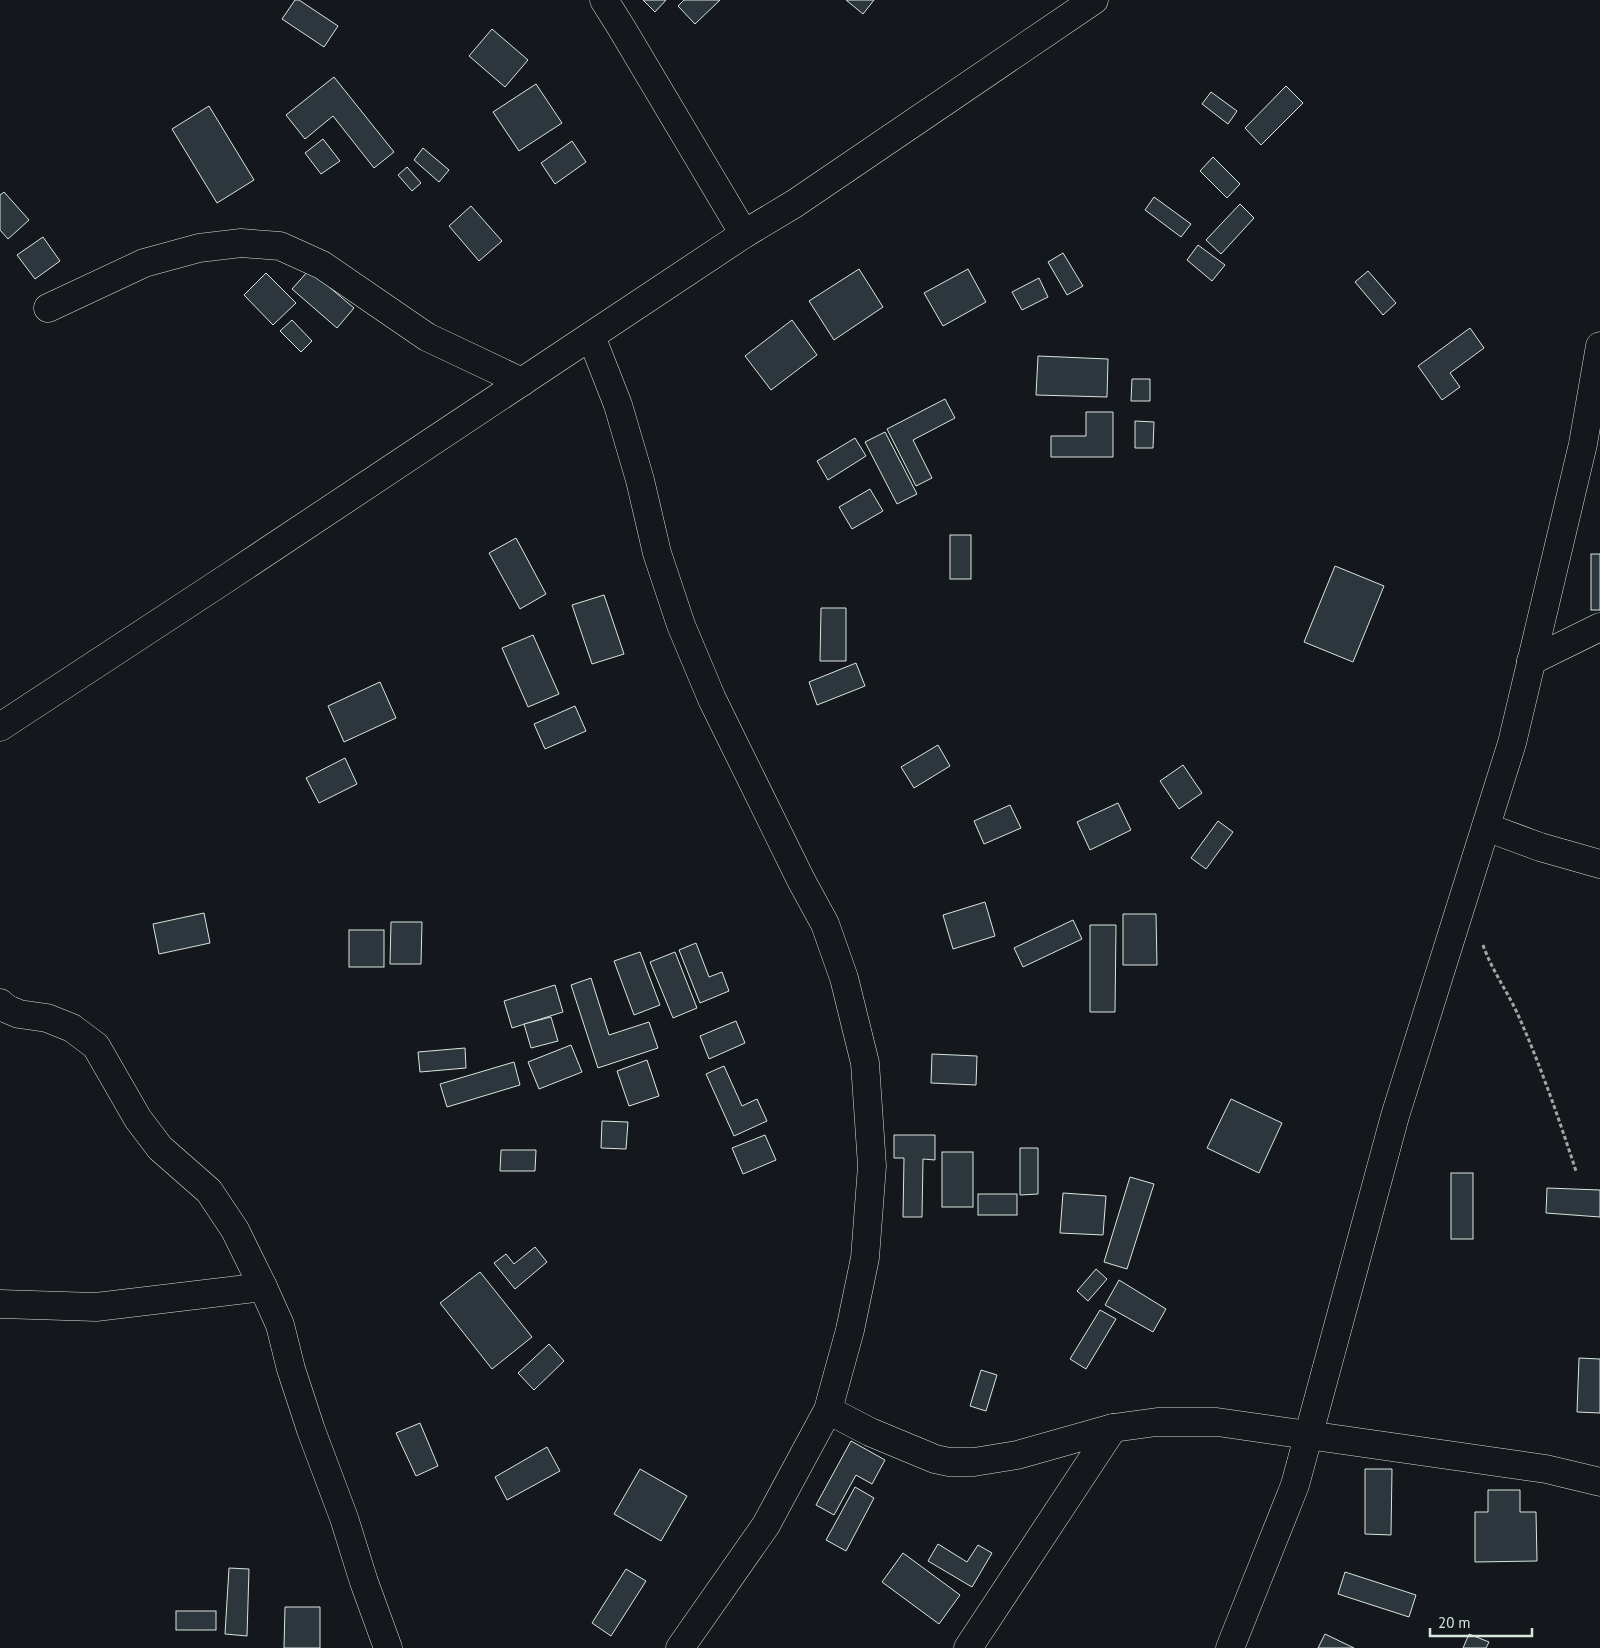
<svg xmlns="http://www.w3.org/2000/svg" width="1600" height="1648" viewBox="0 0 1600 1648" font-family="'PT Sans',sans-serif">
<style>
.building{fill:#2c363c;stroke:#d8e6dc}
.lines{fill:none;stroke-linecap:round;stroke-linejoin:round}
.minor-casing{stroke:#d8e6dc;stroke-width:29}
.major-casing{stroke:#d8e6dc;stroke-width:29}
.path{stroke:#9da8a2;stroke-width:3;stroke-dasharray:4 2.5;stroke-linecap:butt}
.minor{stroke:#14181c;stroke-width:28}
.major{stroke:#14181c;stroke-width:28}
</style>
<rect width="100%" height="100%" fill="#14181c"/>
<!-- building -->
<g class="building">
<polygon points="295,0 299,0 338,26 324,47 282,19"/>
<polygon points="643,0 666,0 655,12"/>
<polygon points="684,0 720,0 695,24 678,6"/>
<polygon points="846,0 874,0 863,14"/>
<polygon points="492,29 528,60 505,87 469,56"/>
<polygon points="334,77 394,152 374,168 333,116 305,139 286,115"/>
<polygon points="536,84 562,123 519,151 493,112"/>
<polygon points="1286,86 1303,103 1261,145 1245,128"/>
<polygon points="1211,92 1237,111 1228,124 1202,104"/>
<polygon points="209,106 254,180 217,203 172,129"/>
<polygon points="323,139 340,161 321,174 305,153"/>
<polygon points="572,141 586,162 555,184 541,163"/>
<polygon points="423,148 449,170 439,182 414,160"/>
<polygon points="1213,157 1240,184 1227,198 1200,171"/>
<polygon points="407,167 421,183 412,191 398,175"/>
<polygon points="4,192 29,220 8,239 0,230 0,195"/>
<polygon points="1154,197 1191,224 1181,237 1145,210"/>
<polygon points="1240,204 1254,218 1221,254 1206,240"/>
<polygon points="471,206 502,241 479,261 449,226"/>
<polygon points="43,237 60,261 35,279 17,255"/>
<polygon points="1198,245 1225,265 1212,281 1187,260"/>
<polygon points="1063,253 1083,286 1067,295 1048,262"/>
<polygon points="859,269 883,307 834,340 809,301"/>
<polygon points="968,269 986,302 943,326 924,293"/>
<polygon points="309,270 354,308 337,328 292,289"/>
<polygon points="1368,271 1396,303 1383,315 1355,282"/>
<polygon points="266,273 296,303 273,325 244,295"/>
<polygon points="1039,278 1048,297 1022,310 1012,292"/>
<polygon points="292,320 312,341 301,352 280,331"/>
<polygon points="792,320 817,355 771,390 745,356"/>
<polygon points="1470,328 1484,348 1450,373 1460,387 1442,400 1418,366"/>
<polygon points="1038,356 1108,359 1107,397 1036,395"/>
<polygon points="1132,379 1150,379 1150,401 1131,401"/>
<polygon points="945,399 955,418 913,440 932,478 916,486 887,429"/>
<polygon points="1086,412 1113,412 1113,457 1051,457 1051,436 1086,436"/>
<polygon points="1135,421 1154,422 1153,448 1135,448"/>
<polygon points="885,432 917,494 897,504 865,442"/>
<polygon points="855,438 866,456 828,480 817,461"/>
<polygon points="870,489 883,511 852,529 839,507"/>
<rect x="950" y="535" width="21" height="44"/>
<polygon points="516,538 546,594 520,609 489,553"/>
<rect x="1591" y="554" width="9" height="56"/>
<polygon points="1335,566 1384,586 1353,662 1304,642"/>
<polygon points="604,595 624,654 592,664 572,605"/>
<polygon points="821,608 846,608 846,661 820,661"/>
<polygon points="533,635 559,694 528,707 502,648"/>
<polygon points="856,663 865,686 817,705 809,682"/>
<polygon points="380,682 396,718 344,742 328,706"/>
<polygon points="575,706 586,731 545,749 534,724"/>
<polygon points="938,745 950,766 914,788 901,767"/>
<polygon points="345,758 357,784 319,803 306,778"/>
<polygon points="1183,765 1202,793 1179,809 1160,781"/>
<polygon points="1118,803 1131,830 1090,850 1077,822"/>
<polygon points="1010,805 1021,828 984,844 974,821"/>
<polygon points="1218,821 1233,832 1206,869 1191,858"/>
<polygon points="985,902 995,936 953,949 943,915"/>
<polygon points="204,913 210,943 159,954 153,924"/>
<polygon points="1123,914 1156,914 1157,965 1123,965"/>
<polygon points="1073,920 1082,939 1023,967 1014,948"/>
<polygon points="391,922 422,922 421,964 390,964"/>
<polygon points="1090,925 1116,925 1115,1012 1090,1012"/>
<rect x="349" y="930" width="35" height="37"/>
<polygon points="696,943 709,977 722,972 729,991 700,1003 679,950"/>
<polygon points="640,952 660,1005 634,1015 614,961"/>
<polygon points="675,952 697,1008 673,1018 650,962"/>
<polygon points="591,978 609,1035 649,1022 658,1048 598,1068 571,985"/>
<polygon points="555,985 563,1012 512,1028 504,1001"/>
<polygon points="551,1017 558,1041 531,1048 524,1024"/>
<polygon points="736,1021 745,1043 709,1059 700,1036"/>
<polygon points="571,1045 582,1072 539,1089 528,1062"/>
<polygon points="465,1048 466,1068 420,1072 418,1052"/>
<polygon points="932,1054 977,1056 976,1085 931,1083"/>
<polygon points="647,1060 659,1096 629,1106 617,1071"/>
<polygon points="514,1062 520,1085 447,1107 440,1084"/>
<polygon points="724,1066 742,1106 757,1099 767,1121 734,1136 706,1074"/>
<polygon points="1231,1099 1282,1123 1259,1173 1207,1148"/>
<polygon points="602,1121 628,1122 626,1149 601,1148"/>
<polygon points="765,1135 776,1160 743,1174 732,1148"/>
<polygon points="894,1135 935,1135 935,1160 923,1159 922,1217 903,1217 904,1158 894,1158"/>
<polygon points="1020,1148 1038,1148 1038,1194 1020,1195"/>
<polygon points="501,1150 536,1150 535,1171 500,1171"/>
<rect x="942" y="1152" width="31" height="55"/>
<rect x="1451" y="1173" width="22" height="66"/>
<polygon points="1130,1177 1154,1184 1127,1269 1104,1262"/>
<polygon points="1547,1188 1600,1190 1600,1217 1546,1213"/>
<polygon points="1063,1193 1106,1196 1103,1235 1060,1233"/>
<rect x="978" y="1194" width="39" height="21"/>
<polygon points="535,1247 547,1262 515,1289 494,1263 506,1254 514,1264"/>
<polygon points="1096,1269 1107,1279 1088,1301 1077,1291"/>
<polygon points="480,1272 532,1337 492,1369 440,1303"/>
<polygon points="1119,1280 1166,1309 1153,1332 1105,1305"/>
<polygon points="1100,1310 1116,1319 1086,1369 1070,1359"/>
<polygon points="549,1344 564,1361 534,1390 518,1373"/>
<polygon points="1579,1358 1600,1359 1600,1413 1577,1412"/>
<polygon points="981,1370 997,1375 986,1411 970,1406"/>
<polygon points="420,1423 438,1466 416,1476 396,1433"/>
<polygon points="851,1441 885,1460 872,1484 856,1475 834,1515 816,1505"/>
<polygon points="547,1447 560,1471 507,1500 495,1477"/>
<polygon points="640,1469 687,1496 661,1541 614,1514"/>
<polygon points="1365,1469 1392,1469 1391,1535 1365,1534"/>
<polygon points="855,1487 874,1498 846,1551 826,1540"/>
<polygon points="1488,1490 1520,1490 1520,1512 1536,1512 1537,1561 1475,1562 1475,1512 1488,1512"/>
<polygon points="938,1544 967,1562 978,1545 992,1553 972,1587 928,1561"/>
<polygon points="903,1553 960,1595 939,1624 882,1582"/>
<polygon points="229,1568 249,1569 247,1636 225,1634"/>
<polygon points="626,1569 646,1581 611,1636 592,1623"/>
<polygon points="1345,1572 1416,1595 1409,1617 1338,1594"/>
<polygon points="285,1607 320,1607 320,1648 284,1648"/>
<rect x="176" y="1611" width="40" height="19"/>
<polygon points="1325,1634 1354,1648 1318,1648"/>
<polygon points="1469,1634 1489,1642 1486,1648 1463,1648"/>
</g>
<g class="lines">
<!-- minor casing -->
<g class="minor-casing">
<g id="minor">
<polyline points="604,0 621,27 744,234"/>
<polyline points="48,308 144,263 199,248 241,243 280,246 322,265 427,337 522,382"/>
<polyline points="591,336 618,405 640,480 657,553 681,625 712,699 801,880 825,924 844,978 865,1063 872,1166 865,1258 850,1330 828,1410 766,1525 680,1648"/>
<polyline points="1531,661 1600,627"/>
<polyline points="1486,827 1540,847 1600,864"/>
<polyline points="0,1003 7,1009 19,1014 47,1018 72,1028 96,1046 138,1119 160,1148 209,1191 235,1230 263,1287 280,1325 291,1369 311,1430 344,1518 364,1582 388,1648"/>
<polyline points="0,1304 96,1307 263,1287"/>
<polyline points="828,1410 870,1432 935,1459 949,1462 974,1462 1017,1455 1113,1428 1157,1422 1217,1422 1546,1469 1600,1482"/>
<polyline points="968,1648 1113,1428"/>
<polyline points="1230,1648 1295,1485 1395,1116 1512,743 1583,444 1600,346"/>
</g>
</g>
<!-- major casing -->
<g class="major-casing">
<polyline id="major" points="0,727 227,578 744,234 794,204 1094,0"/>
</g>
<!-- path -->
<path class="path" d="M 1483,945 C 1492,971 1508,992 1519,1017 C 1541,1067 1559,1119 1576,1171"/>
<!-- minor -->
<use href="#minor" class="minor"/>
<!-- major -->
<use href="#major" class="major"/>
</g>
<!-- scale -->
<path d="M1430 1628v8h102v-8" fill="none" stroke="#d8e6dc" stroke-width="2.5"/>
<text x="1438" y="1628" font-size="15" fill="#d8e6dc" stroke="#14181c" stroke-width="4" paint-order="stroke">20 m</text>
</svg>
